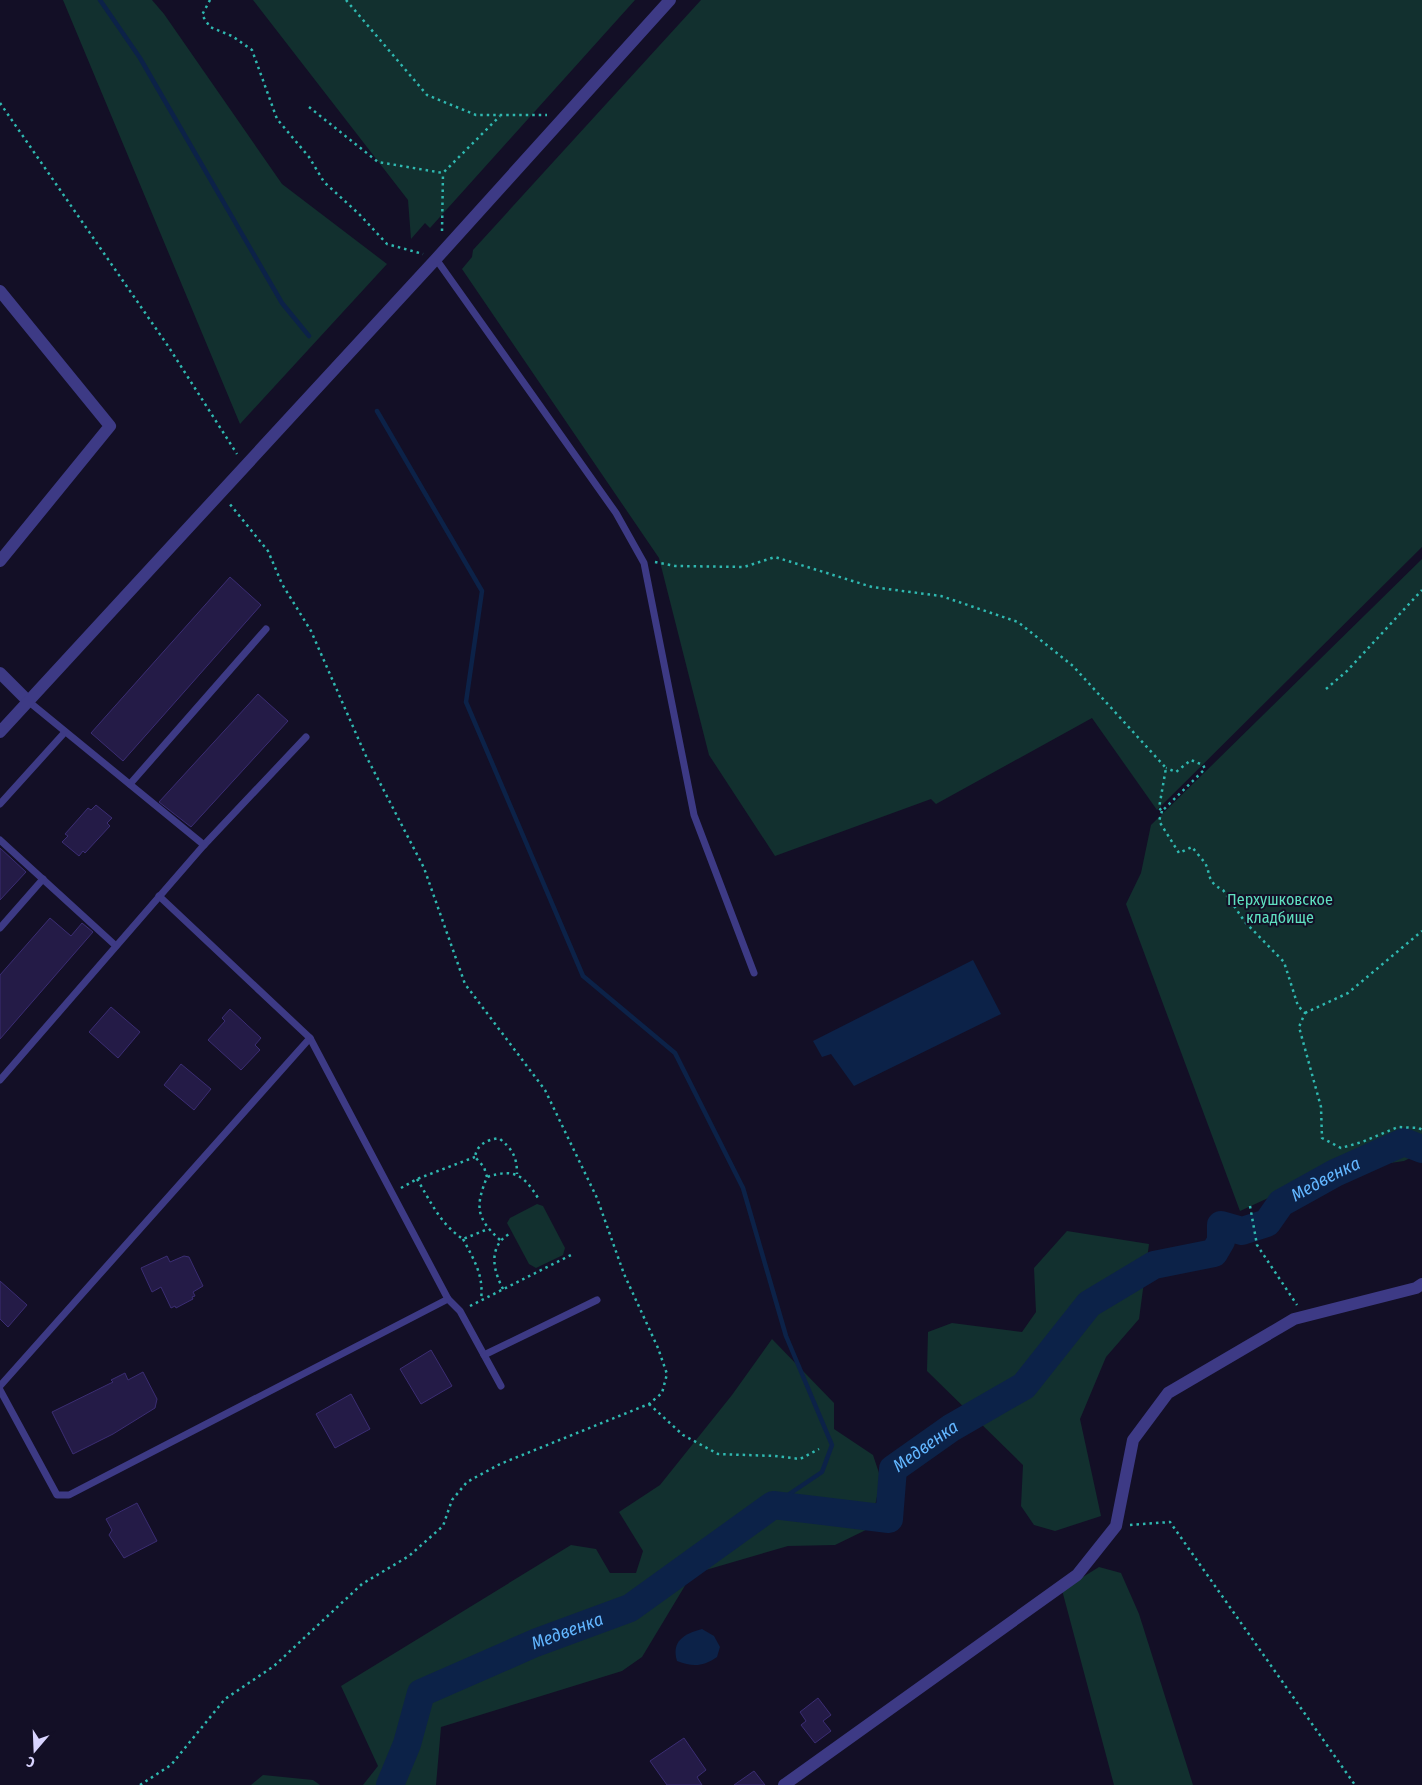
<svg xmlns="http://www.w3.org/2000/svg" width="1422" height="1785" viewBox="0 0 1422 1785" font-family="'Fira Sans Condensed',sans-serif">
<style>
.green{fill:#12302f}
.water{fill:#0c2248}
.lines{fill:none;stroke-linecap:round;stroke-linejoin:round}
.stream{stroke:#0c2248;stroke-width:4.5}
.river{stroke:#0c2248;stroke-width:28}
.building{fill:#241b47;stroke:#3b2d73}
.path{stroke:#2fb8b0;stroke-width:2.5;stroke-dasharray:2.5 4;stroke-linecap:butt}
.service{stroke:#3d3a85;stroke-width:7}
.minor{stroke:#3d3a85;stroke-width:12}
.labels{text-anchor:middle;stroke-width:4;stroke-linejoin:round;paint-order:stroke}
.park-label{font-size:16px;fill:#5fe0c0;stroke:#130f26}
.water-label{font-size:18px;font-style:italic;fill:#62b6ff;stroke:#130f26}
</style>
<rect width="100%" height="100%" fill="#130f26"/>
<!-- green -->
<g class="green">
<polygon points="63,0 152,0 164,14 282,184 387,264 240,424"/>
<polygon points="253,0 635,0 430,228 425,223 411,239 408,200"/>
<polygon points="701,0 1422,0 1422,547 1157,810 1092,718 936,804 931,799 775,856 709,755 659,558 462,269 472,257 473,250"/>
<polygon points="1422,559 1422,1152 1404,1161 1349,1169 1344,1163 1240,1211 1126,904 1141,873 1151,825"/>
<polygon points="537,1204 543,1206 565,1248 563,1255 536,1268 529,1264 507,1223 510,1218"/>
<polygon points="1067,1231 1149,1244 1139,1319 1106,1357 1080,1419 1101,1516 1055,1531 1034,1525 1021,1506 1023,1465 927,1371 928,1332 952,1323 1022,1332 1036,1312 1034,1268"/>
<polygon points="772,1339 834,1403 834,1429 873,1455 881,1479 870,1528 835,1545 788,1546 692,1574 642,1657 622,1671 441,1727 436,1785 363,1785 378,1766 341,1686 571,1545 596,1549 610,1573 636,1573 643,1551 619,1512 660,1485 732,1395"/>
<polygon points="1099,1567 1121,1573 1139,1614 1193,1785 1114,1785 1062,1590"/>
<polygon points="263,1775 313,1780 320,1785 251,1785"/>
</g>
<!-- water -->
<g class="water">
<polygon points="973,960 1001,1014 854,1086 831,1054 822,1057 813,1041"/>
<path d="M 702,1629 L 714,1636 L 720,1647 L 717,1657 C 702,1667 693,1667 677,1661 C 671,1641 684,1634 702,1629 Z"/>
</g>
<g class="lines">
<!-- stream -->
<g class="stream">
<polyline points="100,0 140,58 282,303 309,336"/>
<polyline points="377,411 482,591 466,702 583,976 675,1053 743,1188 786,1336 832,1445 822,1472 773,1505"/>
</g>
<!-- river -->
<path class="river" id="s1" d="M 390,1785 L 407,1744 L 421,1693 L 535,1643 L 630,1608 L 773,1505 L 889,1519 L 893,1469 L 951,1428 L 1024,1386 L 1089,1304 L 1154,1265 L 1214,1253 L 1221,1241 L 1221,1225 L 1242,1231 L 1267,1223 L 1281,1203 L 1335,1173 L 1404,1142 L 1422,1149"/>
</g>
<!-- building -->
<g class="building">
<polygon points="230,577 261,605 123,761 91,733"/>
<polygon points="258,694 288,721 191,827 159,802"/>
<polygon points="96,805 112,818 107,823 110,826 85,853 83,851 79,856 62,842 68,836 65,834 88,808 91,810"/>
<polygon points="0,848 26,872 0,900"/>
<polygon points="50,918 71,936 82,923 93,932 0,1039 0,975"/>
<polygon points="111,1007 140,1032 118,1058 89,1032"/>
<polygon points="230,1009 261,1038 255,1045 260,1050 241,1070 208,1040 225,1021 222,1018"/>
<polygon points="181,1064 211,1089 194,1110 164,1085"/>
<polygon points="167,1256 170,1262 184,1256 189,1257 203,1286 193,1292 195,1296 192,1297 193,1299 176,1308 175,1306 171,1308 161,1287 152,1292 141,1268"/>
<polygon points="0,1281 27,1305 8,1327 0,1319"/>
<polygon points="431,1350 452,1386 421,1404 400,1369"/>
<polygon points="143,1372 157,1399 155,1408 113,1434 73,1454 52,1412 113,1382 111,1380 125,1373 128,1380"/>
<polygon points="351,1394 370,1429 335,1448 316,1414"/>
<polygon points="137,1503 157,1541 124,1558 109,1535 112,1530 106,1519"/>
<polygon points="818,1698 831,1715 823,1721 831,1731 815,1743 801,1725 806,1721 800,1712"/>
<polygon points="684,1738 706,1770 697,1777 702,1785 667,1785 650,1761"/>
<polygon points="754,1771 765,1785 734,1785"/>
</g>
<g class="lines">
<!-- path -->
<g class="path">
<polyline points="210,0 202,15 210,27 232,36 252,50 277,119 309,157 324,182 359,214 387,244 423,254"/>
<polyline points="346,0 427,95 476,115 547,115"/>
<polyline points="0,103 168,346 237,454"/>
<polyline points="309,107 378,162 443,173 500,116"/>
<polyline points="442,231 443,173"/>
<polyline points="655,562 675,566 744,567 775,557 872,587 941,596 1018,622 1073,666 1166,768 1159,808 1162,811 1205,769 1203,765 1191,760 1176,772 1166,768"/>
<polyline points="1326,689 1347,671 1422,590"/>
<path d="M 1162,811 L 1159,821 L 1179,853 L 1192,847 C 1196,852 1201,858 1205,863 C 1211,873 1206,882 1223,890 L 1245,922 L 1284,962 L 1298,1006 L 1305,1013 L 1299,1027 L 1321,1107 L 1322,1138 L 1341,1148 L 1362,1142 L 1398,1127 L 1419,1128 L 1422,1130"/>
<polyline points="1305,1013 1348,993 1422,931"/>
<path d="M 487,1177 L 484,1167 L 475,1157 C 477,1144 487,1140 499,1138 C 512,1149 517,1156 517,1174"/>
<path d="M 417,1179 C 431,1202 440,1224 463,1239 L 488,1229"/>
<polyline points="401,1188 417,1179 475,1157"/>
<polyline points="1250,1206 1257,1245 1297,1305"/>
<path d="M 463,1239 C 474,1260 484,1275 481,1300"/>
<path d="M 500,1240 C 476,1218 475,1207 487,1177 C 514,1168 524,1175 538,1198"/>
<path d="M 503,1289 C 493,1270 488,1247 509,1234"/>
<polyline points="470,1306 573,1254"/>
<polyline points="649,1404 683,1435 718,1454 775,1456 800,1459 819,1449"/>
<polyline points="1130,1525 1170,1522 1355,1785"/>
<polyline points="140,1785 171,1765 225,1699 274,1666 362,1584 409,1556 443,1526 452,1500 467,1482 500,1464 649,1404 662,1393 667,1374 658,1348 624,1274 597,1198 545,1090 465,984 424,868 365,754 311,631 282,584 268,551 229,503"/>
</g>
<!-- service -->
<g class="service">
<polyline points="436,259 616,513 644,563 694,815 754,973"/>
<polyline points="130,784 266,629"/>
<polyline points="0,804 65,732"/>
<polyline points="0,840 116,946"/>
<polyline points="204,845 306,737"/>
<polyline points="0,928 43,879"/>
<polyline points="0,1080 204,845 28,701"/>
<polyline points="448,1299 460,1311 501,1386"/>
<polyline points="484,1355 597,1300"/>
<polyline points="0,1386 310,1038"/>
<polyline points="0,1390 57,1495 69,1495 448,1299 310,1038 159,896"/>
</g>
<!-- minor -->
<g class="minor">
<polyline points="0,291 110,426 0,561"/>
<polyline points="0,673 28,701"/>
<polyline points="0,732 436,259 670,0"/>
<polyline points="784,1785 1077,1575 1116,1526 1133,1440 1168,1393 1294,1319 1416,1288 1422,1284"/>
</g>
</g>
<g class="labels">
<!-- park labels -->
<g class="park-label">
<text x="1280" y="905">Перхушковское<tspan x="1280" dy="18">кладбище</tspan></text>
</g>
<!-- water labels -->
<g class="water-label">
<text dy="6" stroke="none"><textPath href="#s1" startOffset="1216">Медвенка</textPath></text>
<text dy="6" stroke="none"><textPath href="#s1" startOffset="706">Медвенка</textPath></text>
<text dy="6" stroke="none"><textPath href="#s1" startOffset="256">Медвенка</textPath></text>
</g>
</g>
<!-- north arrow -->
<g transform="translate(35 1750) rotate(199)" stroke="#130f26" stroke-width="4" paint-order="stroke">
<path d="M0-4L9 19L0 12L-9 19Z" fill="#d9d4ff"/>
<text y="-8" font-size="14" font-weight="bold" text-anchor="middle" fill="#d9d4ff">С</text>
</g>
</svg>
